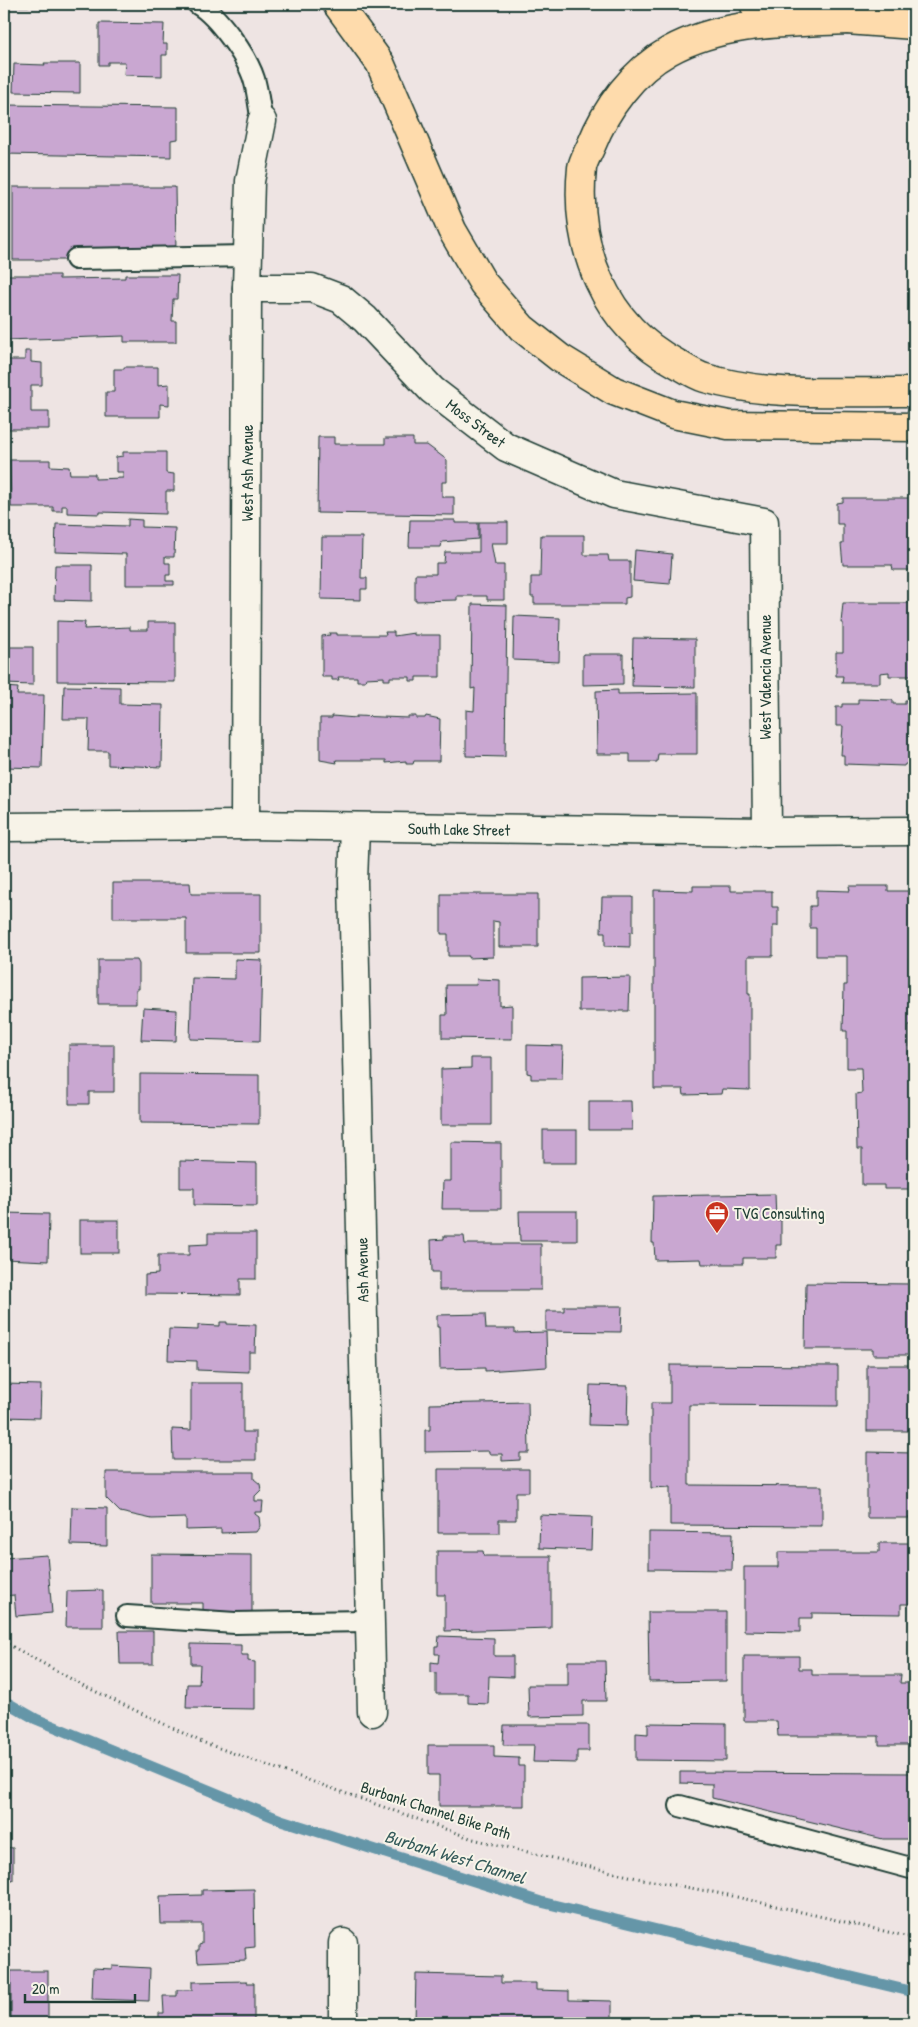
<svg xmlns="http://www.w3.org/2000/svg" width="918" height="2027" viewBox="0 0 918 2027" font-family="'Patrick Hand',sans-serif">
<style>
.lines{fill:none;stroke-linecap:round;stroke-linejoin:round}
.stream{stroke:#6596a8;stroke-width:11}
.building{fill:#c9a7d1;stroke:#1f3d34}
.service-casing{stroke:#1f3d34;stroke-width:24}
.minor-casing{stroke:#1f3d34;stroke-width:31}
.tertiary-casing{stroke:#1f3d34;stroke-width:31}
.motorway-casing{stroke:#1f3d34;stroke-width:31}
.path{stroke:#1f3d34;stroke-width:3;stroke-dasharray:1 4;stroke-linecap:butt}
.service{stroke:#f7f3e8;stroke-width:20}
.minor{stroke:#f7f3e8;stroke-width:28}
.tertiary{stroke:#f7f3e8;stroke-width:28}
.motorway{stroke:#fedbac;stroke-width:28}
.labels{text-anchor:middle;stroke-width:4;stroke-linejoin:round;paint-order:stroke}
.street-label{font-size:16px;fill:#1f3d34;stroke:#f7f3e8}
.poi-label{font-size:16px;fill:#1f3d34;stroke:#f7f3e8;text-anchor:start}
.water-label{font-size:18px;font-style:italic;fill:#365b5b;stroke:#f7f3e8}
</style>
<rect width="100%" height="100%" fill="#eee4e3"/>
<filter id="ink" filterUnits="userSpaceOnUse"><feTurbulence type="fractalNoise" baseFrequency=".02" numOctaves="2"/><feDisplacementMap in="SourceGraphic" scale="10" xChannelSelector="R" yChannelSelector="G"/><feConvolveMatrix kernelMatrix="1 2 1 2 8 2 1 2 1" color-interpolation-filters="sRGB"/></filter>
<g filter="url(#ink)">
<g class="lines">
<!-- stream -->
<polyline class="stream" points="4,1701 36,1719 281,1820 541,1902 914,1992"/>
</g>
<!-- building -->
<g class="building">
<rect x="4" y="4" width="104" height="2"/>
<polygon points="99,23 164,24 163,44 167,44 167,55 162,55 162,76 124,75 125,62 108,62 108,65 99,65"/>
<polygon points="44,63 80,63 80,93 13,92 14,64 45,65"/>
<polygon points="4,105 178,107 178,139 171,140 171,157 4,154"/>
<polygon points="13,187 175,187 176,252 71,260 13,260"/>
<polygon points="6,275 59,275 59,279 125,278 125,275 178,275 177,299 173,299 172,321 176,321 176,342 124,342 124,336 5,340 5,317 8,318"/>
<polygon points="25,351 31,351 31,362 42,363 42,385 31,385 31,412 49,412 49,429 5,429 4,360 25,360"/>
<polygon points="124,367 158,367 158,385 169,384 169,405 160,404 160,417 106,417 106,392 114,392 114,369 124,369"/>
<polygon points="318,437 334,437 334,444 385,444 385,438 413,438 413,445 427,445 447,460 447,482 442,482 442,497 454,497 454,515 317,513"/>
<polygon points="123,452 166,452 166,473 174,474 174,491 166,491 166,514 100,512 100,514 67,513 67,506 62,506 62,511 53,511 53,507 11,507 10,460 50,460 50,466 69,467 70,474 95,474 95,479 123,478 123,472 116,472 116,457 123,456"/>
<polygon points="843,498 914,498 914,570 893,570 892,565 843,565 841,544 843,544 843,524 837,524 837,503 843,502"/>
<polygon points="128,519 142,520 142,527 175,528 174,557 165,557 165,563 170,563 170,575 166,575 166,581 174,581 174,585 126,585 126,554 55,552 56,524 128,526"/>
<polygon points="410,520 455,520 455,523 478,523 478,539 442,542 441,547 409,547"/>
<polygon points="479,522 508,522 508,543 491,543 495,565 504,565 504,600 487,600 487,596 457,596 457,600 415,601 415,574 436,574 436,563 444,563 445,552 479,552"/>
<polygon points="541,535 584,535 584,555 608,555 609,561 630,561 630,597 625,598 625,604 534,604 534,597 531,597 531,577 540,577"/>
<polygon points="322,537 362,537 361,578 367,578 367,589 361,589 361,600 321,599"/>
<polygon points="635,550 672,554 670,584 633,581"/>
<polygon points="55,565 92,565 92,601 54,600"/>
<polygon points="843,603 914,603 914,676 889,676 889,672 880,673 880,683 842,683 843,676 836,676 836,652 843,652 843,623 841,623"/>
<polygon points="472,604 507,605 505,757 466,756 466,710 474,711 475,688 471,689"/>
<polygon points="514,616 560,618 559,662 513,660"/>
<polygon points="57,621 85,622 84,629 130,627 130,630 148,630 148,622 175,622 175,682 57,681"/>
<polygon points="385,632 394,632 394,636 414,633 414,635 440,635 440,677 416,677 416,681 410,681 410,677 390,677 390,680 384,680 384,677 366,678 365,681 357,681 357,677 338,677 339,680 332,680 332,677 322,677 322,636 330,635 329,633 337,633 337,635 386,635"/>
<polygon points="633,638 695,639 695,687 632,686"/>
<polygon points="4,647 33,647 33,685 4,684"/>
<polygon points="583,654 623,654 623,684 583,685"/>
<polygon points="64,686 120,687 120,704 163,705 162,767 108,765 108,751 88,751 89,719 63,719"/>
<polygon points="4,687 18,688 17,695 44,695 42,768 4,767"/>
<polygon points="618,690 618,694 697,693 697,754 658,754 657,762 630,762 630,754 597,754 596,691"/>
<polygon points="858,699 893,700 893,704 905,704 905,700 914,700 914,764 905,764 904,766 844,764 844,755 841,755 843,726 836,726 836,707 842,707 842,704 858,704"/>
<polygon points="332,716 356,718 356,716 408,718 408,716 416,716 416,718 425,718 426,716 440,719 439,761 414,761 413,764 406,764 406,761 386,763 386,760 336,760 337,763 320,760 320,718 332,718"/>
<polygon points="113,883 190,883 191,894 261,894 261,953 186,953 186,918 113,918"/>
<polygon points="693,886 731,886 731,891 772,891 772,907 778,907 778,926 773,926 773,956 748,956 748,994 750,994 750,1090 722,1089 721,1094 684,1095 683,1089 654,1089 654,890 693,891"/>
<polygon points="849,886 888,886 888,891 914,891 914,957 909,957 909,988 914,988 914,1024 909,1025 909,1067 914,1067 914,1189 884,1189 884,1185 862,1185 862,1149 857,1149 856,1094 862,1093 861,1068 847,1068 847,1031 843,1031 844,985 847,985 847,956 816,956 816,928 810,928 810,906 816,906 816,890 850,891"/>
<polygon points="441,894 538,894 538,947 499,947 499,922 493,921 493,957 468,958 469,956 448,956 448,934 441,934"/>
<polygon points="602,897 633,897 633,932 630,932 630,947 605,946 605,932 601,932"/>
<polygon points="235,959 262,960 260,1041 190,1039 192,978 235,979"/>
<polygon points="98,960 137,960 139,964 139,989 136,989 136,1004 98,1004"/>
<polygon points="630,977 629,1011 579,1011 579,978"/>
<polygon points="477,979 500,980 500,1006 512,1005 512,1039 442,1038 442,1015 447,1015 446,985 476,985"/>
<polygon points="143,1008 177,1010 176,1041 141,1040"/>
<polygon points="69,1045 114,1045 114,1092 89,1092 89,1104 69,1104"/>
<polygon points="527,1045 563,1046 562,1079 531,1079 531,1074 527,1073"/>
<rect x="4" y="1057" width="6" height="25"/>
<polygon points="471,1058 491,1058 491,1125 441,1125 441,1069 471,1068"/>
<polygon points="140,1074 259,1075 259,1124 140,1123"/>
<polygon points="589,1101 631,1101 632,1130 589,1130"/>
<rect x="543" y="1130" width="34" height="33"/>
<polygon points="451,1142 501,1143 501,1209 442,1209 443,1181 451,1181"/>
<polygon points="180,1161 257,1163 257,1206 194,1205 194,1188 180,1188"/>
<polygon points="775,1194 776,1220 781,1220 781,1245 776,1245 776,1258 743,1258 743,1264 702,1264 701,1259 655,1260 654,1243 652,1243 653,1196"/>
<polygon points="519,1211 577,1211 577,1241 520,1241"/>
<polygon points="4,1213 49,1214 48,1261 4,1259"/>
<rect x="80" y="1220" width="39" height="33"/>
<polygon points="208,1233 256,1233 256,1279 240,1279 240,1295 145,1294 145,1275 158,1274 158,1255 189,1255 189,1245 208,1244"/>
<polygon points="444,1236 464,1236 465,1244 541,1244 541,1290 439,1290 439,1272 432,1272 431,1240 444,1239"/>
<polygon points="806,1283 914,1284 914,1355 873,1355 873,1349 805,1349"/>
<polygon points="564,1306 622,1306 621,1332 546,1331 546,1311 564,1311"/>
<polygon points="485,1314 486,1329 515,1329 515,1333 546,1332 547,1367 485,1371 485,1368 440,1369 439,1327 437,1327 437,1315"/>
<polygon points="220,1322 227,1322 227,1324 256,1325 255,1352 249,1352 249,1372 197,1370 197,1361 168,1360 169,1329 198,1330 198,1325 220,1326"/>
<polygon points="670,1365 838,1366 838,1406 689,1405 689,1485 822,1486 822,1526 670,1525 670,1487 651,1488 651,1403 670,1403"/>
<rect x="867" y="1365" width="47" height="66"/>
<polygon points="191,1383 243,1383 243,1432 256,1432 256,1460 173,1460 172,1429 191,1430"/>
<polygon points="4,1384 41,1385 40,1418 4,1417"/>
<polygon points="590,1385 628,1386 627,1426 589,1425"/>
<polygon points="528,1402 529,1453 520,1453 520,1460 502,1461 502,1454 489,1454 489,1451 425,1452 425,1430 430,1430 430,1404"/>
<polygon points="867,1452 914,1453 914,1518 867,1518"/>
<polygon points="438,1469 529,1469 529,1492 516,1492 516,1520 499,1520 499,1533 438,1533"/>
<polygon points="106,1472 254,1472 254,1479 260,1484 261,1490 255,1496 255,1501 263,1501 262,1512 255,1512 255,1514 259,1517 260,1526 256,1532 221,1533 221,1529 186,1530 186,1518 152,1519 120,1512 106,1498"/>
<polygon points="72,1507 107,1508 107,1546 71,1545"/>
<polygon points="540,1515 592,1517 591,1550 539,1548"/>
<polygon points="649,1532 733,1533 732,1570 649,1569"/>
<polygon points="879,1543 914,1543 914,1604 901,1604 901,1614 812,1613 812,1618 800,1618 800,1632 744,1631 744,1567 778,1567 778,1552 879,1552"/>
<polygon points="437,1551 483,1551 484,1556 551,1556 551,1628 445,1631 445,1595 437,1595"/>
<polygon points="151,1554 252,1555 252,1612 203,1611 203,1603 151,1603"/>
<polygon points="47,1555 52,1613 16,1616 14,1595 4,1596 4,1558"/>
<polygon points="103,1590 103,1627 66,1627 67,1591"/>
<polygon points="648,1612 726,1612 726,1681 649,1682"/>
<polygon points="119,1631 153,1631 153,1664 120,1664"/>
<polygon points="439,1636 494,1638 494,1656 513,1656 513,1677 489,1676 488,1704 468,1703 468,1694 436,1694 436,1673 431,1672 431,1662 438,1663 439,1654 435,1654 435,1646 438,1646"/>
<polygon points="191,1644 241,1645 241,1655 248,1655 248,1661 255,1662 255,1709 186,1708 187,1684 199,1684 200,1664 191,1664"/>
<polygon points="744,1656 799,1656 799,1669 812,1669 812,1675 901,1675 900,1683 914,1683 914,1745 879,1745 879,1736 778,1736 777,1721 744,1721"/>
<polygon points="568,1661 605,1661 606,1701 583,1701 583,1716 529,1717 528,1685 568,1685"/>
<polygon points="648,1723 726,1724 726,1761 636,1760 636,1733 648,1734"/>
<polygon points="504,1725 589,1725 589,1751 577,1751 577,1763 533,1762 534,1745 503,1745"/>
<polygon points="428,1745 494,1745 494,1757 519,1758 519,1766 524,1766 524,1806 439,1806 439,1775 428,1775"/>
<polygon points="680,1772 914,1773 914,1839 883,1839 712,1798 712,1784 680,1783"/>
<polygon points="4,1847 13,1848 13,1880 4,1879"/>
<polygon points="254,1889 255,1947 245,1948 246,1960 198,1962 197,1950 199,1950 199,1945 202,1944 202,1924 161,1924 160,1896 202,1895 202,1890"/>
<polygon points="112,1966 150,1968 149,2001 92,1999 93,1968 112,1969"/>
<rect x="11" y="1971" width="37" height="52"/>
<polygon points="416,1974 501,1976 501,1983 536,1983 536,1990 569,1991 569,2000 612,2001 612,2023 415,2023"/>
<polygon points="247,1981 247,1983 254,1983 254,2023 159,2023 159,2013 164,2013 163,1996 177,1996 177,1990 192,1990 192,1982"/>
</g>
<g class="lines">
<!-- service casing -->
<g class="service-casing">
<g id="service">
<path d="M 198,4 C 217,15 247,56 254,79 C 258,92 259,107 262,121"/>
<polyline points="76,259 248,256"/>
<polyline points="127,1616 235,1623 369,1621"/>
<polyline points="680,1806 914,1869"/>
</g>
</g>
<!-- minor casing -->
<g class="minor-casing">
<g id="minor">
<polyline points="247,288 312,288 341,299 365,319 432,390 506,447 614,494 764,522 767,832"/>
<polyline points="245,825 247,288 250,181 262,121"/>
<polyline points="355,828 353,881 372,1712"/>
<polyline points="343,2023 343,1943"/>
</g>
</g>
<!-- tertiary casing -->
<g class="tertiary-casing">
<polyline id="tertiary" points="4,827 245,825 767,832 914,831"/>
</g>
<!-- motorway casing -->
<g class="motorway-casing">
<g id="motorway">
<polyline points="337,4 380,63 452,230 483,283 522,328 560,358 614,391 673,414 728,425 914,427"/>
<polyline points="754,4 847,20 914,25"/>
<path d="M 847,20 C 786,23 724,21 669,51 C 633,71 606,108 591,146 C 588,153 583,161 582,168 C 574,247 604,325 676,363 C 685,368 695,375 705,378 C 772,398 845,391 914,392"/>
</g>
</g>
<!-- path -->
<polyline class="path" points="4,1642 84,1686 202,1742 473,1839 637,1878 728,1895 914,1938"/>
<!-- service -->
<use href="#service" class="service"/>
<!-- minor -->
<use href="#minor" class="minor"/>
<!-- tertiary -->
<use href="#tertiary" class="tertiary"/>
<!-- motorway -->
<use href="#motorway" class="motorway"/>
</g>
</g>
<!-- icons -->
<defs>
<g id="office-pin" transform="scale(1.25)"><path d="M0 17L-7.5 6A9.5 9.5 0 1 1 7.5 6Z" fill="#c8321e" stroke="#f7f3e8"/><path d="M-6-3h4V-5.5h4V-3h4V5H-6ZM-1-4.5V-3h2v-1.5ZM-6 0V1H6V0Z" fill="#fff"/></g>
</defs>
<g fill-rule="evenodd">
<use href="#office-pin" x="717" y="1213"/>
</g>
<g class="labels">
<!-- street labels -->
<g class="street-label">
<text transform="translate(476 423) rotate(37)" y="6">Moss Street</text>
<text transform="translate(247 473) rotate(-90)" y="6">West Ash Avenue</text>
<text transform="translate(765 677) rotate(-90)" y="6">West Valencia Avenue</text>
<text transform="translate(459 829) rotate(1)" y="6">South Lake Street</text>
<text transform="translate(362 1270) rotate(-91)" y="6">Ash Avenue</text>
<text transform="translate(436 1810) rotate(18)" y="6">Burbank Channel Bike Path</text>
</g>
<!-- poi labels -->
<g class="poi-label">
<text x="734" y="1219">TVG Consulting</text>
</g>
<!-- water labels -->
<g class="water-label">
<text transform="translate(455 1857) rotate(17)" y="6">Burbank West Channel</text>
</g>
</g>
<!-- margin -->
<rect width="918" height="2027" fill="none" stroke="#f7f3e8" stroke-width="20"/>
<rect x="10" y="10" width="898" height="2007" fill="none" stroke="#1f3d34" stroke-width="2" filter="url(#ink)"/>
<!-- scale -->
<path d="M25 1994v8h110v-8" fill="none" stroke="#1f3d34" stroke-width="2.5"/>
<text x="32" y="1994" font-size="15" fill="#1f3d34" stroke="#f7f3e8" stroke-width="4" paint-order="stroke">20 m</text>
</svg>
